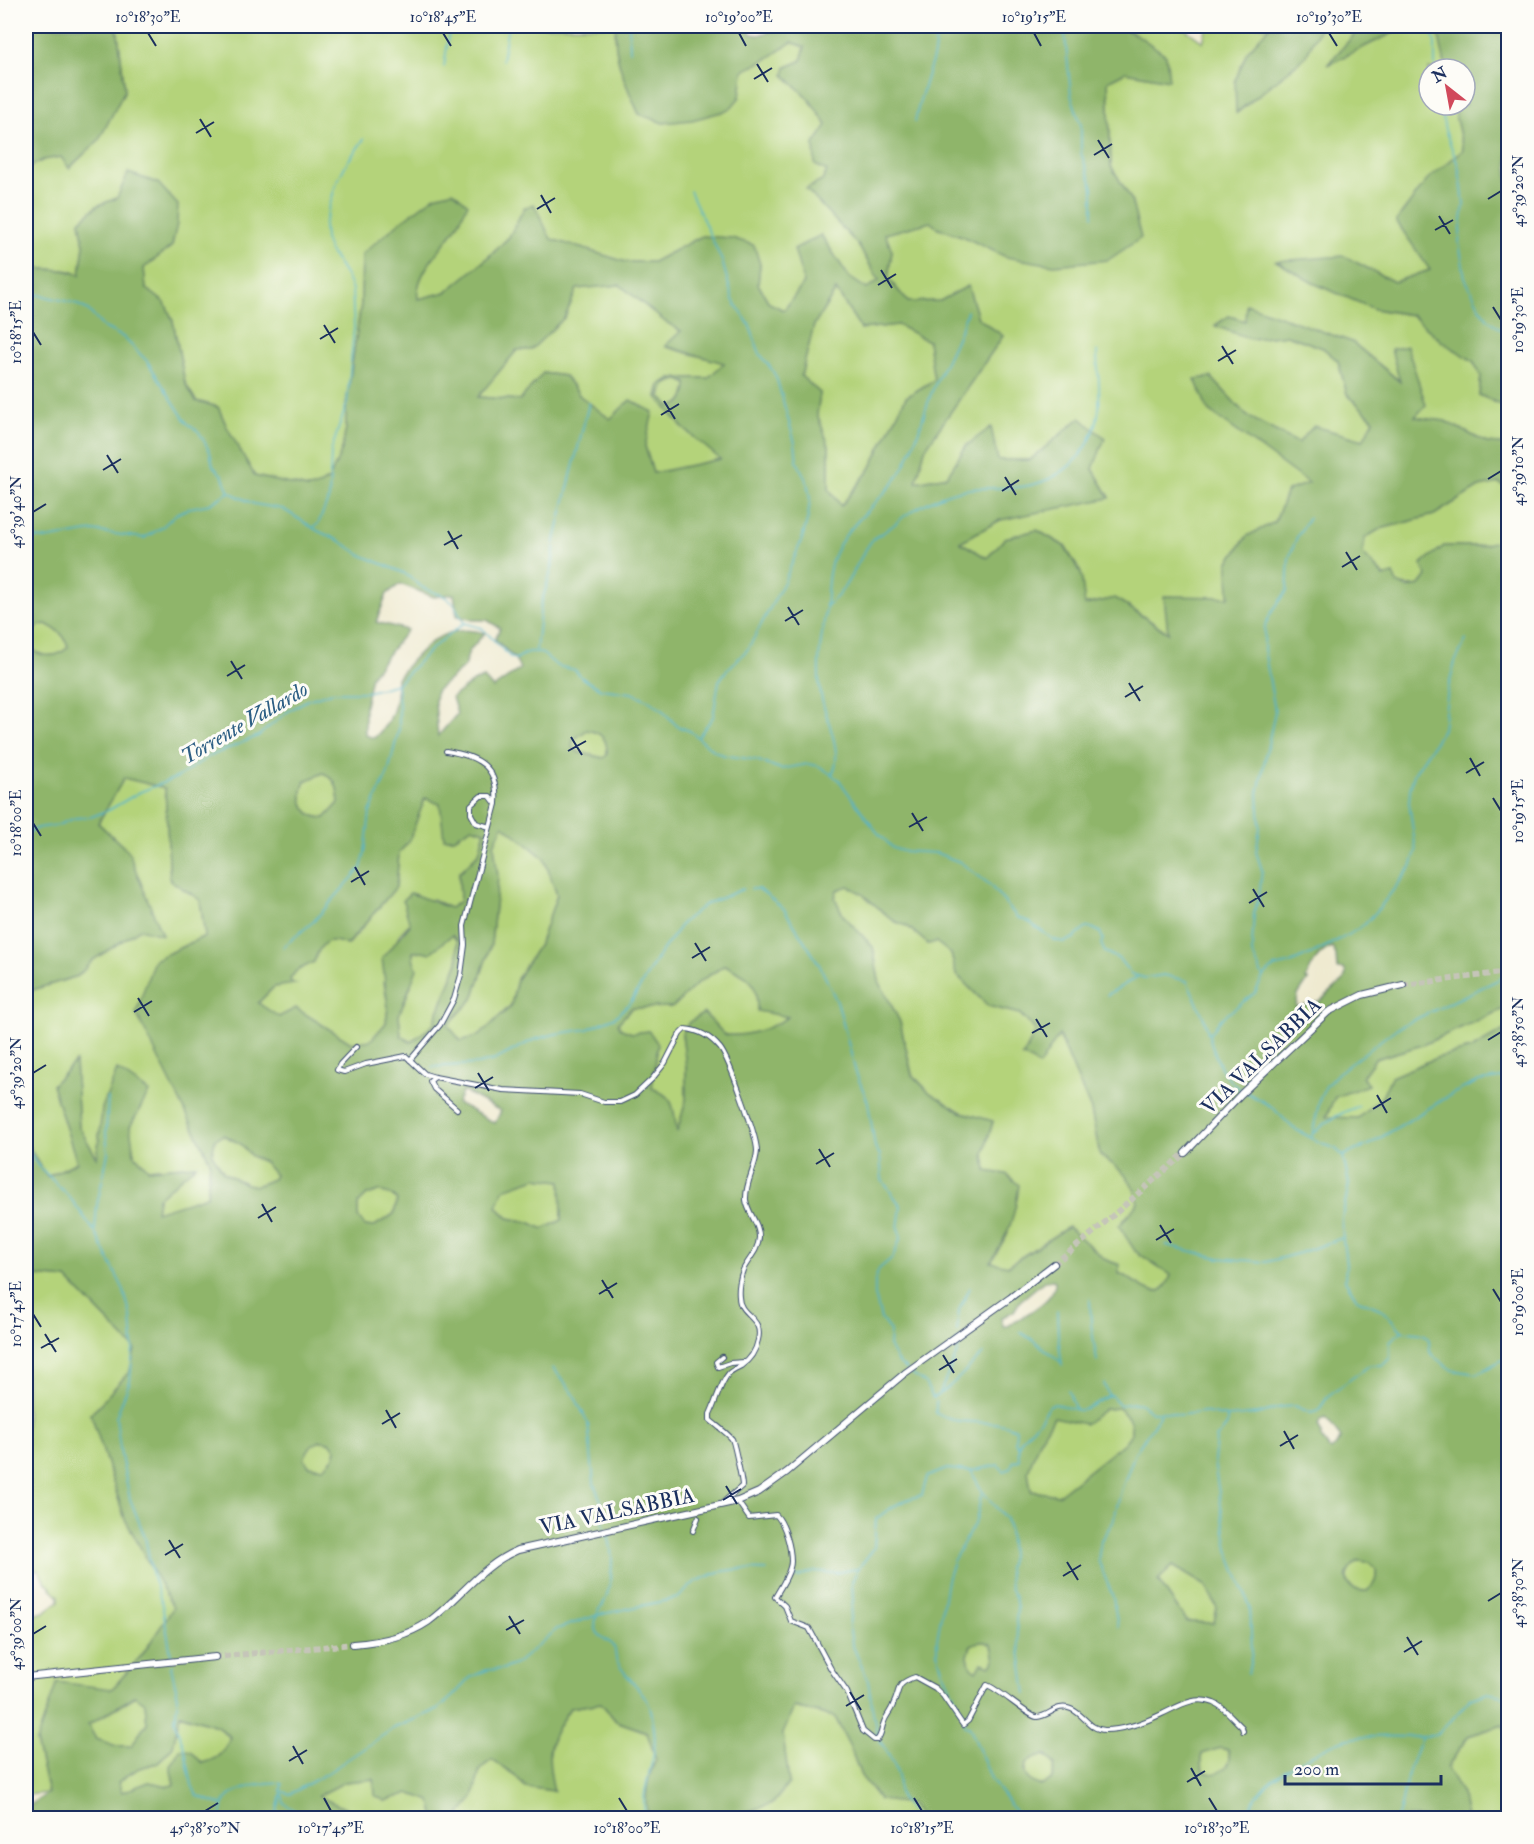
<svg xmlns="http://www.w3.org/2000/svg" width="1534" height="1844" viewBox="0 0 1534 1844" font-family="'IM FELL Double Pica',serif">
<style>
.green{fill:#b4d37a;stroke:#68816c;stroke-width:1.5}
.forest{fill:#8fb56a;stroke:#557264;stroke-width:1.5;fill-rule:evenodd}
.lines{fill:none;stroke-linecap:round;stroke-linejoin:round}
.stream{stroke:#4db4cc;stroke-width:1.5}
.secondary-tunnel{stroke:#c5c5b9;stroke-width:6;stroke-dasharray:6 3;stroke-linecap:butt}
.minor-casing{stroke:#3b4b6f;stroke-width:6}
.secondary-casing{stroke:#3b4b6f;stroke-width:8}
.minor{stroke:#fff;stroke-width:4}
.secondary{stroke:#fff;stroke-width:6}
.ticks{fill:none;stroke:#1b2f5e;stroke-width:2}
.labels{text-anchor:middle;stroke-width:6;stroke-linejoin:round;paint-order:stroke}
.street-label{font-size:21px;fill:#1b2f5e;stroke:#fdfcf7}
.water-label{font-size:22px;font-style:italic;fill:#2c5e84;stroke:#fdfcf7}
.neatline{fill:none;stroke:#1b2f5e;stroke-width:2}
.ticks-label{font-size:15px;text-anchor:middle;fill:#1b2f5e}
</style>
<rect width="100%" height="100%" fill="#fdfcf7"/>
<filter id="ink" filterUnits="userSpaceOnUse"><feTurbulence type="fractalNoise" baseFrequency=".0167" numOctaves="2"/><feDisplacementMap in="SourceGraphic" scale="12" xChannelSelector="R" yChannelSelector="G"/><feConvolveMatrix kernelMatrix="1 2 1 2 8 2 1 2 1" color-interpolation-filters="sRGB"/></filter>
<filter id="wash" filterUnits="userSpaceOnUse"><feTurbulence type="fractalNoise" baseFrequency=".008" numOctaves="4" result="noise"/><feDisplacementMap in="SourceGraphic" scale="24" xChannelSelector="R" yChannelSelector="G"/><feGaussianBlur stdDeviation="1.35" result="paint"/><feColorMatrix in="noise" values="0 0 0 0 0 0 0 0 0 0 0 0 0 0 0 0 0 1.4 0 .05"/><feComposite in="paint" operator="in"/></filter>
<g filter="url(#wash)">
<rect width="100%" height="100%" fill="#efead0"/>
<!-- green -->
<g class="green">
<path d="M 117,26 L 616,26 C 612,56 627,87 639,114 L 664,123 L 740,97 L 743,71 L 765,60 L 792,42 L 805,47 L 801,61 L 786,67 L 785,75 L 809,99 L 827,125 L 827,171 L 822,181 L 807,189 L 858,245 L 879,280 L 867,290 L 849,277 L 821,235 L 804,283 L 784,311 L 769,303 L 758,284 L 760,264 L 702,236 L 653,262 L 626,262 L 551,239 L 524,208 L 509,237 L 470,274 L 446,292 L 417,300 C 415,273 442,246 457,226 L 362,255 L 361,304 L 346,405 L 346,428 L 342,450 L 329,480 L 316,487 L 308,488 L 254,476 L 227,427 L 218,407 L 196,401 L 185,383 L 173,321 L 165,303 L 145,288 L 144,268 L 172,246 L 117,198 L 97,206 L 80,221 L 84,245 L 80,275 C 64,265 43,273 26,265 L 26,169 L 43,160 L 61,157 L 70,168 L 99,139 L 125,90 Z"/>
<path d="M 1117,26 L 1181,26 L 1203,42 L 1207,26 L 1270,26 C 1243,56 1231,71 1237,113 L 1305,57 L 1321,26 L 1362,26 L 1329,64 L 1407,26 L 1437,26 L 1446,69 L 1429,69 L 1429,105 L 1453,105 L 1463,150 L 1428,179 L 1430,270 L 1394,282 L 1344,256 L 1374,309 L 1412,315 L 1441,341 L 1473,361 L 1481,376 L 1479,395 L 1508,408 L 1508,445 L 1487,443 L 1445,421 L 1414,418 L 1401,382 L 1352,342 L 1245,321 L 1229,316 L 1215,325 L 1251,339 L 1287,335 L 1323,348 L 1338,361 L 1347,394 L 1374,420 L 1363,440 L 1314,426 L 1298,443 L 1247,416 L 1211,377 L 1208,410 L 1309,483 L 1287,491 L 1275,522 L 1247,536 L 1228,563 L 1229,597 L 1169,633 L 1115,598 L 1084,605 L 1081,573 L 1065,546 L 1037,530 L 1005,538 L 987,558 L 960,542 L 1000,520 L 1110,497 L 1093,469 L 1080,418 L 1030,460 L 997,460 L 991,428 L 966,446 L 947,477 L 916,482 L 925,449 L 1003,336 L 978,318 L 968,286 L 940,301 L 908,302 L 888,278 L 892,251 L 885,234 L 930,222 L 938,228 L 962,236 L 1108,260 L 1131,199 L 1111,166 L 1108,81 L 1125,72 L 1168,79 L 1166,56 L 1137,35 Z"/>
<polygon points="620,285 664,321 681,331 666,347 725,363 708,378 671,378 660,385 657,396 683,428 721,459 653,474 645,446 580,396 565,376 543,373 520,400 477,397 517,350 565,317 577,288"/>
<polygon points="836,290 861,329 898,325 928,340 934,380 906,397 870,469 841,506 829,489 829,446 817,414 820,393 801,376 814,325"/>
<path d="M 680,380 L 687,384 C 687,394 682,407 670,406 L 661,398 C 662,385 668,381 680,380 Z"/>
<path d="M 1499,483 L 1508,488 L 1508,541 L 1505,539 L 1479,546 L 1444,546 L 1422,564 L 1427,576 L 1420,585 C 1393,591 1380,572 1363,554 L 1364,538 L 1380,529 L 1434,515 L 1479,487 Z"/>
<path d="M 46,624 C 57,630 65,634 68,647 C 56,660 38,657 27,645 L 29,634 L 40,625 Z"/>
<path d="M 587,730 C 602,732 608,740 607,755 L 604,758 L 578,752 L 572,747 L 573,740 Z"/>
<path d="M 323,773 C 337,778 338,790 339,803 L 325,818 C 304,818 297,798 305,781 Z"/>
<polygon points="124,778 165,788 170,880 200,900 205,936 154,960 176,1091 210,1161 207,1196 156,1213 158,1198 195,1165 148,1169 134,1154 129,1127 149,1092 102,1108 97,1160 79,1127 75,1063 52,1085 77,1162 46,1177 26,1142 26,992 78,976 93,960 140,929 128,851 98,823"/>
<path d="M 425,798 L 440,804 L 445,838 L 454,838 L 472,827 L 485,831 L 479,853 L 459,873 L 460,901 L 450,908 L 432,899 L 399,935 L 384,982 L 388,1007 L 386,1023 L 370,1041 L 351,1043 L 296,1008 L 279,1017 L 258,1003 L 274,987 L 291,982 L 290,979 L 296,971 L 314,962 C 321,941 326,936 348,945 L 396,887 L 399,853 L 409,841 Z"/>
<polygon points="503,824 544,858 557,895 540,943 517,979 511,1005 480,1035 461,1041 447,1025 473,999 491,944 498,877 494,845"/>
<path d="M 848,885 L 861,893 L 894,921 L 907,926 L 928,944 L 936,942 L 951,953 L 956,974 L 988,1006 L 1020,1014 L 1036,1031 L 1023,1056 L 1059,1035 L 1091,1110 L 1100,1155 C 1109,1162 1120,1168 1127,1176 C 1145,1195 1137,1228 1135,1251 L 1171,1275 C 1160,1310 1138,1280 1117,1272 L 1120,1265 L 1106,1260 L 1068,1227 L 1007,1266 L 991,1262 L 1008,1233 L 1006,1174 L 986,1172 L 984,1153 L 993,1122 L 961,1112 L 930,1093 L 912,1074 L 900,1022 L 879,981 L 873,947 L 843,915 L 835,898 L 837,890 Z"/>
<polygon points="452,935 457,941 458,962 433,1025 411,1042 401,1036 399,1015 411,986 413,952 423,951 430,953"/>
<path d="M 725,965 L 750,979 L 757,991 L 789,1016 C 770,1029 747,1037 725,1035 L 704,1013 L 682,1034 L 686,1066 L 686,1100 L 677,1134 L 652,1089 L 649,1031 L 632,1033 L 621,1029 L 618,1023 L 632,1008 L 673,1007 L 699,982 Z"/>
<polygon points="1508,1007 1508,1028 1471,1049 1436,1058 1391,1077 1382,1097 1358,1118 1326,1118 1335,1097 1368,1085 1362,1077 1375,1059 1422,1045"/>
<polygon points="222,1135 241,1144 251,1156 264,1162 275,1175 273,1179 256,1186 246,1184 224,1173 212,1154 215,1139"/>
<polygon points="536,1178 562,1181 562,1220 543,1229 529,1222 508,1218 497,1207 504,1188"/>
<path d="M 376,1192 C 385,1192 391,1193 397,1200 L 394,1214 L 373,1227 L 365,1226 L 358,1217 L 358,1204 L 367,1195 Z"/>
<polygon points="26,1275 67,1279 135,1349 130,1371 91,1414 125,1519 174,1608 142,1655 112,1689 36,1742 48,1793 26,1795 26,1617 44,1612 59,1601 59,1596 44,1581 39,1570 26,1570"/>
<polygon points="1119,1408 1131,1421 1131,1435 1124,1443 1058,1495 1031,1491 1028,1471 1039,1441 1054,1417 1085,1423 1105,1409"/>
<path d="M 321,1441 C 329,1441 333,1443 336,1450 L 334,1457 L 324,1468 L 309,1466 L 304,1459 C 308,1449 311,1444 321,1441 Z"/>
<path d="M 1359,1561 L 1369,1562 L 1376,1569 C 1377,1580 1375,1584 1367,1591 C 1343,1591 1340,1573 1359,1561 Z"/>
<polygon points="1173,1566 1206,1586 1217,1608 1214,1623 1187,1622 1158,1580"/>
<polygon points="978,1642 986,1642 992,1645 995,1660 990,1666 977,1671 970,1666 968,1656 971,1645"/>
<polygon points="136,1696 145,1703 147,1723 132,1746 116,1746 96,1739 88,1725"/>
<polygon points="601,1703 616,1721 647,1732 656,1760 649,1772 647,1811 675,1818 458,1818 473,1798 480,1769 492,1760 515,1775 525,1787 548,1763 554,1731 570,1708"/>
<polygon points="794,1707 835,1717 850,1747 861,1776 880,1799 911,1804 923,1818 731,1818 773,1803 789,1783 782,1734"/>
<path d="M 179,1714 L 217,1726 L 230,1738 C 223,1753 219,1759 202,1763 L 191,1751 L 175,1785 L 168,1786 L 149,1782 L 122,1793 L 118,1782 L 139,1768 L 158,1763 L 173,1746 Z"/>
<path d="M 1503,1725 C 1513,1744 1510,1772 1505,1792 L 1508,1797 L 1508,1818 L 1467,1818 L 1462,1794 L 1447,1768 L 1468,1736 Z"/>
<path d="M 1220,1748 L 1228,1750 C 1237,1776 1193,1785 1202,1754 Z"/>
<circle cx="1040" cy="1770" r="15"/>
<polygon points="374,1779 385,1801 409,1793 431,1801 435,1818 366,1818 317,1796 345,1782"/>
</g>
<!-- forest -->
<g class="forest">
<polygon points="26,26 117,26 125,90 99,140 69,168 61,157 43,160 26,169"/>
<path d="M 616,26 L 748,26 L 751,34 L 759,35 L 787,26 L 1117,26 L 1137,35 L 1166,55 L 1169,80 L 1125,72 L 1108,81 L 1111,166 L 1131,199 L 1141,238 L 1108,260 L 1054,265 L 1006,257 L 962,236 L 938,228 L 930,222 L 885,234 L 892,251 L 888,278 L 908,302 L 940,301 L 968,286 L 978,318 L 1003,336 L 925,449 L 916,482 L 947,476 L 966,446 L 991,427 L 998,460 L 1030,460 L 1080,418 L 1105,438 L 1093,469 L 1110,498 L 1000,520 L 960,542 L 987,558 L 1005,538 L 1037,530 L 1064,546 L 1081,573 L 1085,605 L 1115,598 L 1168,633 L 1164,596 L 1229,597 L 1228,563 L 1247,536 L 1275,522 L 1287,491 L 1308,483 L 1208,410 L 1195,379 L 1211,377 L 1247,416 L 1298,443 L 1314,426 L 1363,440 L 1374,420 L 1347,394 L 1338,361 L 1323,348 L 1287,335 L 1251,339 L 1215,326 L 1229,316 L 1245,321 L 1246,304 L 1352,342 L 1400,382 L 1391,349 L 1407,346 L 1426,405 L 1415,417 L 1445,421 L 1487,443 L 1508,445 L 1508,488 L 1499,483 L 1479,487 L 1434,515 L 1380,529 L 1365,538 L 1363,554 L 1384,577 L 1393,574 L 1397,583 L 1408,588 L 1420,585 L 1427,576 L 1421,564 L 1444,546 L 1479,546 L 1505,539 L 1508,541 L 1508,1007 L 1422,1045 L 1375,1059 L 1362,1077 L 1368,1085 L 1335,1097 L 1326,1117 L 1358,1118 L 1382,1097 L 1391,1077 L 1436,1058 L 1471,1049 L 1508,1028 L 1508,1735 L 1503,1725 L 1468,1736 L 1447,1768 L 1462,1794 L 1467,1818 L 923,1818 L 911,1804 L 880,1800 L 861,1776 L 850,1747 L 835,1717 L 794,1707 L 783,1734 L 789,1783 L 773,1803 L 731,1818 L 675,1818 L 647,1812 C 645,1792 647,1777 656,1760 L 647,1732 L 616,1721 L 601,1703 L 570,1708 C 547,1741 545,1752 554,1791 L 525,1787 L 515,1775 L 492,1760 L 480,1769 L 473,1798 L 458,1818 L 435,1818 L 431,1801 L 409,1793 L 385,1801 L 375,1796 L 374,1779 L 345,1782 L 318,1796 L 366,1818 L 26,1818 L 26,1808 L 48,1793 L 36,1742 L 57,1682 L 112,1689 L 142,1655 L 173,1608 L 125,1519 L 91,1414 L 130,1371 L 135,1349 L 67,1279 L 26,1275 L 26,1142 L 47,1177 L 77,1162 L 52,1085 L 75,1062 L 79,1127 L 97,1158 L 102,1108 L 117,1070 L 149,1092 L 130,1127 L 134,1154 L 148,1169 L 196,1165 L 158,1198 L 156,1212 L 207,1196 L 210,1161 L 136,1013 L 154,960 L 205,936 L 200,900 L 170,880 L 165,788 L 124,778 L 98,823 L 128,851 L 162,935 L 140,929 L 93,960 L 78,976 L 26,992 L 26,265 C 43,273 63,266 80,275 L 84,245 L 80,221 L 97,206 L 117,198 L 128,173 L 158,183 L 178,205 L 177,224 L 172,246 L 144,268 L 146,288 L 165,303 L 173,321 L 185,383 L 196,401 L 218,407 L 227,427 L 255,476 L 307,488 L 316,487 L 329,479 L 342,450 L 346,428 L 346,405 L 361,304 L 362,254 L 400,222 L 435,196 L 453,191 L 468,204 C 464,211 461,219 457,226 C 444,247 414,273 418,299 L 446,292 L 489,257 L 509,237 L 524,208 L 534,204 L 551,239 L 626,262 L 653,262 L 702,236 L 732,238 L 754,245 L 760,264 L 758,284 L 769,303 L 784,310 L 804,283 L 794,249 L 821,235 L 849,277 L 867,289 L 879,280 L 858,245 L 806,189 L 822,181 L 827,171 L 815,165 L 814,144 L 827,125 L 809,99 L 784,75 L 786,67 L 801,61 L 805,47 L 792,42 L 765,60 L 743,71 L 740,97 L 729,110 L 692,120 L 663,123 L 639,114 C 627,87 612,56 616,26 ZM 620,285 L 664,321 L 681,331 L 665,346 L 724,363 L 708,378 L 671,378 L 660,385 L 657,397 L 683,428 L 720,459 L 653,473 L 645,446 L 653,412 L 630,400 L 610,419 L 580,396 L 565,376 L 543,373 L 520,400 L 478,397 L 517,350 L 531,350 L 565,317 L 577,289 ZM 836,290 L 861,329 L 898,325 L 928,341 L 934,380 L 906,397 L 870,469 L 841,506 L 829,489 L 829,446 L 817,414 L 820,393 L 801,376 L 814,325 ZM 680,380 L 687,383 C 687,394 683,407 670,406 L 661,397 C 662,385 668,381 680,380 ZM 400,584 L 434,597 L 454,594 L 457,616 L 473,620 L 487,620 L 500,628 L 495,639 L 515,659 L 520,669 L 493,688 L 484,678 L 473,682 L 452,697 L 457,714 L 438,736 L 435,702 L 436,691 L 464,667 L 469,651 L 485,633 C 444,621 420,649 397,678 C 397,704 394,720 374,738 L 365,735 L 365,706 L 371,676 L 407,630 L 376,622 L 387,594 ZM 46,624 C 57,630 65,634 68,647 C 56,660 38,657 27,645 L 29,634 L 40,625 ZM 587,730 C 602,732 608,740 607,755 L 603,758 L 578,752 L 572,747 L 573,740 ZM 323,773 C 337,778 338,790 339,803 L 325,818 C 304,818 297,798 305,781 ZM 425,798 L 440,804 L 444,838 L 454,838 L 472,827 L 485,831 L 479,853 L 459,873 L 460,901 L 450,908 L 410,893 L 403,901 L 410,925 L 382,958 L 388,1007 L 386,1023 L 371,1040 L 351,1043 L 296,1008 L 279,1017 L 258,1003 L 274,987 L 296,984 L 291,982 L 290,979 L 296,971 L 314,962 C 321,942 327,936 347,945 L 396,887 L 399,853 L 409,841 ZM 503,825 L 544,858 L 557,895 L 540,943 L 517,979 L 511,1006 L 480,1035 L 461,1041 L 448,1025 L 473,999 L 491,944 L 498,877 L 494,845 ZM 848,886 L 861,893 L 894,921 L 907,926 L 928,944 L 936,942 L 951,954 L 956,974 L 988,1006 L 1020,1014 L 1036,1031 L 1023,1056 L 1039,1066 L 1059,1035 L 1091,1110 L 1100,1155 C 1121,1171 1133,1176 1138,1203 L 1119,1226 L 1135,1251 L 1171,1275 C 1160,1310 1138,1280 1118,1273 L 1120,1265 L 1106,1260 L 1068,1227 L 1008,1266 L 991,1262 C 1008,1234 1015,1219 1019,1185 L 1006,1174 L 986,1171 L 984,1153 L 993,1121 L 961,1112 L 930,1093 L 912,1075 L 900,1022 L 879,981 L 873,947 L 843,915 L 835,898 L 837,890 ZM 452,935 L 457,941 L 458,962 L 433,1025 L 411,1042 L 401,1036 L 399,1015 L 417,969 L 413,958 L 413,952 L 423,951 L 430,953 ZM 1332,947 L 1336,955 L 1337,969 L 1344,969 L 1346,973 L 1344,980 L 1319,1002 L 1296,1007 L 1298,995 L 1308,980 L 1306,979 C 1310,967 1319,951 1332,947 ZM 725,965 C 752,980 757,979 757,1011 L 788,1017 C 770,1029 746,1037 725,1035 L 704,1013 L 689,1022 L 682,1034 L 686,1066 L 686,1100 L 677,1132 C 673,1109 677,1098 652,1088 L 658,1044 L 649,1031 L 632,1033 L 621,1029 L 618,1023 L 632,1008 L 673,1007 L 699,982 ZM 463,1091 L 501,1111 L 495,1123 L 457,1103 ZM 223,1135 L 241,1144 L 251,1156 L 264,1162 L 275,1175 L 273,1179 L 256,1186 L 246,1184 L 224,1173 L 212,1154 L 215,1139 ZM 536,1178 L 561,1181 L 562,1220 L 543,1229 L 529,1222 L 508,1218 L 497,1207 L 504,1189 ZM 376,1192 C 385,1192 391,1193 397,1200 L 394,1214 L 373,1227 L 365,1226 L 358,1217 L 358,1204 L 367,1195 ZM 1053,1280 L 1055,1281 C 1057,1301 1022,1316 1008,1326 L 1003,1326 L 1001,1318 L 1014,1311 L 1020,1301 L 1044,1281 ZM 1119,1408 L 1131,1421 L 1131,1434 L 1124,1443 L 1058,1495 L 1031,1491 L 1028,1471 L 1039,1441 L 1054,1417 L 1085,1424 L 1105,1409 ZM 1326,1418 L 1341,1438 L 1336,1446 L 1330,1450 L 1321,1438 L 1321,1432 L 1318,1425 L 1321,1420 ZM 321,1441 C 329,1441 333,1443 336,1450 L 334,1457 L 324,1468 L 309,1466 L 304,1459 C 308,1449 311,1444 321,1441 ZM 1359,1561 L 1369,1562 L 1376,1569 C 1377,1580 1375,1584 1367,1591 C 1343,1591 1340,1573 1359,1561 ZM 1173,1566 L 1206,1586 L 1217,1608 L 1214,1623 L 1187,1622 L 1158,1580 ZM 978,1642 L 986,1642 L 992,1645 L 995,1660 L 990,1666 L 982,1663 L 977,1671 L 970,1666 L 968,1656 L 971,1645 ZM 135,1696 L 145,1703 L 147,1723 L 131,1746 L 116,1746 L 96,1739 L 88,1725 ZM 180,1714 L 217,1726 L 230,1737 C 223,1753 219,1759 202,1763 L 191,1751 L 180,1749 L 170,1766 L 174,1785 L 168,1786 L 149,1782 L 122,1792 L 118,1782 L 139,1768 L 158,1763 L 173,1746 ZM 1220,1748 L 1228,1750 C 1237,1776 1193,1785 1202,1754 ZM 1043,1755 L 1047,1755 L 1055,1765 L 1052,1779 L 1041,1786 C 1017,1778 1020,1760 1043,1755 Z"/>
<polygon points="1270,26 1321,26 1305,57 1236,113 1235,81 1247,52"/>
<polygon points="1362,26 1407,26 1327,65"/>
<polygon points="1437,26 1508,26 1508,408 1479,395 1481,376 1473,361 1441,341 1412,315 1374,309 1313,283 1276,261 1344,256 1394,282 1430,270 1396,221 1428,179 1463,150 1453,105 1465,105 1465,69 1446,69"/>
</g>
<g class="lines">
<!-- stream -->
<g class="stream">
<polyline points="629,26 630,51"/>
<polyline points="1064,26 1071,95 1081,125 1081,153 1093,188 1093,216"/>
<polyline points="1429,26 1435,43 1435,69"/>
<polyline points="502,60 508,26"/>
<polyline points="444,67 450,26"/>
<polyline points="1440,105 1445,130 1458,165 1462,188 1464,205 1459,242 1465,278 1481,310 1488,319 1508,335"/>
<path d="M 915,122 C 919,100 926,80 933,58 C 936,48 935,36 936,26"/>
<polyline points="690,191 722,261 733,300 749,324 760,354 773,371 777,380 795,443 797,461 807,482 810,499 808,517 801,542 784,582 748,649 726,671 719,681 713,717 698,737"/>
<polyline points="26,292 74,303 88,310 103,327 123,337 147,361 187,423 199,432 210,452 213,466 222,475 229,492"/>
<polyline points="314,527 318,524 329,498 331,451 347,403 354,327 352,290 346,276 329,250 325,239 324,225 336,184 346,164 364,139"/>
<path d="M 26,537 L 45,539 L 93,531 L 144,538 L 161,528 L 176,514 L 189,508 L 210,504 L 229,492 L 254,504 L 283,509 L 318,531 L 340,541 L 361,555 L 404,573 L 423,588 L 444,596 L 454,604 L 464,623 L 482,628 L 511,658 L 516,659 L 528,652 L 536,652 L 543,654 L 557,666 L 575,670 L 582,678 L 601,689 L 632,693 L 646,699 L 661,709 L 677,726 L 690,731 L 713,750 L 723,755 L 756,760 L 781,769 L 808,764 L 819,766 L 838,779 L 877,832 L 893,848 L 902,851 L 936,853 L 960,862 L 989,884 L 1017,917 L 1029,922 L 1054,940 L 1064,942 L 1074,938 L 1086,928 L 1092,928 L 1100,932 L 1103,939 L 1101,944 L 1105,952 L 1119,959 L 1131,974 L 1145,978 L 1164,975 L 1187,981 C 1193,993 1198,1004 1203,1016 C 1212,1042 1216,1074 1241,1090"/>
<path d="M 826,606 C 849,591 856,560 873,539 C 877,535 884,533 888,529 C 895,525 900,519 906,515 C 925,503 947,491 969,489 C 986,487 1003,489 1020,487 C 1060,482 1091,455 1098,415 C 1102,394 1097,372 1097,351"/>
<polyline points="536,650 541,604 552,568 555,540 589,403"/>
<path d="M 832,774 C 844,756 827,720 822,700 C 815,670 821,639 826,609 C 827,597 827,585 829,573 C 836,527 883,505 904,467 C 916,444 922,419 931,394 C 942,366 959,340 967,311"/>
<polyline points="26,834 37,828 58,825 75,818 91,817 109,810 140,792 178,777 208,757 258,736 287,712 307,700 332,692 367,692 397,684 432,648 463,624"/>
<polyline points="751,889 758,889 763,892 784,909 819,964 838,1004 856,1073 868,1102 875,1147 880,1155 882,1180 901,1206 898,1228 901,1237 893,1257 879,1269 875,1279 875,1295 881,1319 890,1331 889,1346 897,1361 907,1370"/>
<polyline points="283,947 314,921 361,868 365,853 370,812 388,773 399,729 399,704 397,684"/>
<polyline points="1263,977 1274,967 1288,964 1313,953 1350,934 1365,924 1377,911 1411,867 1416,851 1409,803 1410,789 1414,774 1443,729 1448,689 1455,662 1466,640"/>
<polyline points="1107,995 1137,977"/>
<polyline points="1207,1033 1211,1033 1221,1019 1255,993 1263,977 1252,953 1252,945 1254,913 1259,897 1262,870 1256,852 1260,827 1258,793 1275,711 1264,649 1265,626 1271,613 1287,591 1289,558 1297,537 1309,518"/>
<polyline points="432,1067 478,1064 495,1060 533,1040 555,1034 588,1029 615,1017 631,1002 659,955 683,922 704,905 743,889"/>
<polyline points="1246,1092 1272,1107 1293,1128 1319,1142 1336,1149 1343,1156 1349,1184 1342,1218 1343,1240 1346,1264 1345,1280 1357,1299 1383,1310 1402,1331"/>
<path d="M 1314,1133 C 1327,1120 1342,1112 1359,1106"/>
<polyline points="1312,1136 1320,1098 1326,1086 1338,1073 1397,1028 1506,976 1508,973"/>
<polyline points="26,1146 36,1163 71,1199 95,1232 123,1288 131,1316 133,1347 130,1381 116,1417 121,1456 130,1499 145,1537 153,1577 162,1604 172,1660"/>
<polyline points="1343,1156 1372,1143 1452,1094 1479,1081 1508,1077"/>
<polyline points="95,1230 97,1205 108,1153 106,1134 108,1097"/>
<polyline points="1166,1245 1219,1258 1266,1262 1300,1253 1342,1238"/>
<polyline points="1090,1299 1091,1324 1097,1361"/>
<polyline points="1057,1311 1058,1335 1062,1366"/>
<polyline points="957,1332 959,1310 970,1288"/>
<polyline points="1020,1332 1033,1340 1061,1362"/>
<polyline points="553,1368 573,1393 588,1423 594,1484 601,1501 604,1528"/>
<polyline points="910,1373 925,1383 933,1398 939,1395 958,1351 957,1340"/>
<polyline points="1104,1384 1109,1396"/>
<polyline points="1068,1390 1075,1409"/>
<path d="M 941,1393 C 957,1382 969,1366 984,1353"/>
<path d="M 936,1402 L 936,1413 C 960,1429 992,1416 1016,1429 L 1015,1442 L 1019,1447"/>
<polyline points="1227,1417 1227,1425 1216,1439 1214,1462 1228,1550 1250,1607 1252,1653 1248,1674"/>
<polyline points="971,1471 982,1491 1006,1519 1009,1529 1011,1556 1008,1568 1010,1588 1015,1597 1017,1608 1016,1622 1026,1694"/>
<path d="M 607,1532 C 614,1553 613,1574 607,1595 C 604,1607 592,1615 596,1629 C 598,1637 606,1639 612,1644 C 617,1648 614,1656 617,1661 C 626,1680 645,1689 651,1710 C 654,1724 656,1737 654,1751 C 651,1773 639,1797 646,1818"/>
<polyline points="857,1570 852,1582 853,1600 849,1625 852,1644 868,1681 877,1736"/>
<path d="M 793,1576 L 799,1577 C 817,1568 815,1572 833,1573 C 841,1573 849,1569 858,1569 L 874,1548 L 876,1519 C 890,1507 904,1499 922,1495 L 927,1477 L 947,1469 L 971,1471 L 998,1465 L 1004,1471 L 1010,1469 L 1013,1462 L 1019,1460 C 1019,1455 1018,1450 1019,1445 C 1022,1434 1037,1426 1042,1417 C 1044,1413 1046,1407 1050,1405 C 1059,1401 1072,1412 1082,1410 C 1093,1408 1100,1398 1111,1395 L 1120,1405 C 1138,1403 1137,1399 1151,1412 L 1168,1412 L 1180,1415 L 1203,1412 L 1227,1417 L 1259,1414 L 1281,1407 L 1295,1406 L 1311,1413 L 1318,1411 L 1329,1395 L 1370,1365 L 1383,1365 L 1390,1358 L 1390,1341 L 1402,1331 L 1424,1334 L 1429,1340 L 1430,1352 L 1433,1356 L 1452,1370 L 1477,1374 L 1500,1361 L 1504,1360 L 1508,1362"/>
<polyline points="1118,1627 1113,1597 1098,1560 1101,1540 1113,1522 1121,1491 1135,1453 1161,1413"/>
<polyline points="172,1665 171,1667 178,1697 175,1720 177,1729 184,1746 192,1785 197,1796 222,1805"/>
<polyline points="964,1723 965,1720 942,1669 937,1652 937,1640 947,1580 953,1561 976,1521 982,1491"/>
<polyline points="965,1726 969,1727 971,1730 992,1781 1020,1818"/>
<path d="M 880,1741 C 887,1751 895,1763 898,1776 C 900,1784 897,1791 901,1799 C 905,1806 912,1811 916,1818"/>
<polyline points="282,1793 284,1803 306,1818"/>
<path d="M 220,1818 C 224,1811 221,1803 228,1797 C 236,1789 272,1779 282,1784 L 281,1791 L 290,1794 L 326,1774 L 394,1728 L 437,1710 L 452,1697 L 471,1677 L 487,1670 L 503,1669 L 516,1664 L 557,1629 L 598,1615 L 678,1598 L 695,1582 L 718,1572 L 739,1569 L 766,1570"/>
<polyline points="277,1818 276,1815 281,1795"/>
<path d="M 1247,1818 C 1256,1784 1285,1769 1314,1754 C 1325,1748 1336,1741 1348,1739 C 1372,1735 1398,1737 1422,1737"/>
<path d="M 1397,1818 C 1402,1806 1403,1795 1406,1782 C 1409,1766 1416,1751 1422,1737 L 1436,1734 L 1448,1724 L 1470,1699 L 1488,1693 L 1508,1697"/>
</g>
</g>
</g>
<g filter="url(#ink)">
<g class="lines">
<!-- secondary-tunnel -->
<g class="secondary-tunnel">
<polyline points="1403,985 1508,972"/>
<polyline points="1054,1264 1088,1237 1185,1153"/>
<polyline points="215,1657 353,1644"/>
</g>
<!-- minor casing -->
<g class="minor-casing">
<g id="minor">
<path d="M 446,751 C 478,756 499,766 496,803"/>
<path d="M 356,1047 L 340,1064 L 337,1070 L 344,1072 L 366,1064 L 406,1056 L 425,1074 L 435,1077 L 503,1090 L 580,1094 L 604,1102 L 620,1102 L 635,1095 L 652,1079 L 665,1063 L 680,1034 L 685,1029 C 699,1030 710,1036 720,1048 C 729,1059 757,1136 757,1151 C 756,1168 745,1182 746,1200 C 748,1214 760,1224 759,1238 C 758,1251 749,1258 743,1270 C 740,1277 738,1289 739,1297 C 739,1316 764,1317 758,1340 C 756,1350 750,1360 741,1366 C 737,1368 732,1370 729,1373 C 720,1383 716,1402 710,1414 L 710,1420 C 717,1426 727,1433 732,1439 C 734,1443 742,1480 742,1486 L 720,1505"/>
<polyline points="410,1060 440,1025 454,999 461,975 465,945 464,926 496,804 490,796 481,796 471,805 471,814 476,823 490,827"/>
<polyline points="435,1077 430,1081 434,1089 457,1109"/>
<polyline points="722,1357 716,1362 718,1367 730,1363 744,1362"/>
<path d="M 738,1502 L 749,1518 L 776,1515 C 785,1524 791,1548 791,1561 C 791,1572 781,1587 775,1597 L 785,1606 L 791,1621 L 809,1628 L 831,1669 L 847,1692 L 863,1731 L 874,1740 L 877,1740 C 882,1735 881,1729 884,1722 C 886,1716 891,1711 893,1705 C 901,1690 894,1684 915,1677 L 935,1688 L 943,1696 L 963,1725 L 968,1721 L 987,1685 C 999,1689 1029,1717 1037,1717 C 1050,1716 1057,1703 1071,1709 C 1084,1714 1089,1730 1105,1730 C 1124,1730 1145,1722 1162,1714 C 1179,1706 1195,1695 1214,1703 C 1224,1706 1234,1720 1242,1727 L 1243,1731"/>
<polyline points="693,1531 698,1518"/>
</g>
</g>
<!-- secondary casing -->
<g class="secondary-casing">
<g id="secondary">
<polyline points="1185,1153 1241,1094 1328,1012 1362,995 1403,985"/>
<path d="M 353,1644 C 380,1642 406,1637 428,1622 C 460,1599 481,1565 518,1550 L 738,1501 L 759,1492 L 787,1472 L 905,1373 L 1010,1298 L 1054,1264"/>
<polyline points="26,1677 215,1657"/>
</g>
</g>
<!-- minor -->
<use href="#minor" class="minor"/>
<!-- secondary -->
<use href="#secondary" class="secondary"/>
</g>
</g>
<!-- ticks -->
<path class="ticks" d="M 148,33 L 156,46M 443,33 L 451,46M 739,33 L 746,46M 1034,33 L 1041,46M 1329,33 L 1337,46M 757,64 L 768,82M 754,79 L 772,68M 200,119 L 211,137M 196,133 L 214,122M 1098,140 L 1109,158M 1094,155 L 1112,144M 541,195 L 551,213M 1488,199 L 1501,191M 537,209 L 555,198M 1439,216 L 1450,234M 1435,230 L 1453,220M 881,270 L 892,288M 878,285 L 896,274M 1493,307 L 1501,320M 324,325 L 335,343M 33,332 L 41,345M 320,339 L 338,328M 1222,346 L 1233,364M 1218,361 L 1236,350M 664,401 L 675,419M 661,415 L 679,404M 107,455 L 118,473M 103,470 L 121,459M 1005,477 L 1016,495M 1488,479 L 1501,471M 1002,491 L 1019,480M 33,512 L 46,504M 448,531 L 458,549M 444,545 L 462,535M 1346,552 L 1357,570M 1342,567 L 1360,556M 788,607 L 799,625M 785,621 L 803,610M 231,661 L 242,679M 227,676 L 245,665M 1129,683 L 1140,701M 1125,697 L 1143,686M 571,737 L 582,755M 568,751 L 586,741M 1470,758 L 1480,776M 1466,773 L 1484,762M 1493,798 L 1501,811M 912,813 L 923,831M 33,823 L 41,836M 909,827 L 927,817M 355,867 L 365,885M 351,882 L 369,871M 1253,889 L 1264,907M 1249,903 L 1267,892M 695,943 L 706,961M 692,958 L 710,947M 138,998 L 149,1016M 134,1012 L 152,1001M 1036,1019 L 1047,1037M 1032,1033 L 1050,1023M 1488,1040 L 1501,1032M 33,1073 L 46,1065M 478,1073 L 489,1091M 475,1088 L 493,1077M 1377,1095 L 1387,1113M 1373,1109 L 1391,1098M 819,1149 L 830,1167M 816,1164 L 834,1153M 262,1204 L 272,1222M 258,1218 L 276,1207M 1160,1225 L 1171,1243M 1156,1240 L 1174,1229M 602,1280 L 613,1298M 1493,1289 L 1501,1302M 599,1294 L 617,1283M 33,1314 L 41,1327M 45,1334 L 56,1352M 41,1348 L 59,1338M 943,1355 L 954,1373M 939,1370 L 957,1359M 386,1410 L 396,1428M 382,1424 L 400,1413M 1284,1431 L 1294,1449M 1280,1446 L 1298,1435M 726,1486 L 737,1504M 723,1500 L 741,1489M 169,1540 L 180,1558M 165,1555 L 183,1544M 1067,1562 L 1078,1580M 1063,1576 L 1081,1565M 1488,1601 L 1501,1593M 509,1616 L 520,1634M 506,1630 L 524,1620M 33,1634 L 46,1626M 1407,1637 L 1418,1655M 1404,1652 L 1422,1641M 850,1692 L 861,1710M 846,1706 L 864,1695M 293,1746 L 303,1764M 289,1761 L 307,1750M 1191,1768 L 1201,1786M 1187,1782 L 1205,1771M 324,1798 L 331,1811M 619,1798 L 627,1811M 914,1798 L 922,1811M 1209,1798 L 1217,1811M 205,1811 L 218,1803"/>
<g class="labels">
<!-- street labels -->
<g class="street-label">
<text transform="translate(1261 1056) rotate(-44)" y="7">VIA VALSABBIA</text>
<text transform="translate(617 1511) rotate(-12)" y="7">VIA VALSABBIA</text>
</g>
<!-- water labels -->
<g class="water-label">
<text transform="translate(244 722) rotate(-30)" y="8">Torrente Vallardo</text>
</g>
</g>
<!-- margin -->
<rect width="1534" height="1844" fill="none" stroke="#fdfcf7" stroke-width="66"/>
<!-- north arrow -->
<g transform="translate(1447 87) rotate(329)"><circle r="28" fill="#fdfcf7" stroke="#a3aaba" stroke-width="1.5"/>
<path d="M0-4.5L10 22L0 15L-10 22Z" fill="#d1495b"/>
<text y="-9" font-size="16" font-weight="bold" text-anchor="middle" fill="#1b2f5e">N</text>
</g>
<!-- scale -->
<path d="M1285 1775v9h156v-9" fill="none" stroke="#1b2f5e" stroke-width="3"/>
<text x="1294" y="1775" font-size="18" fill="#1b2f5e" stroke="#fdfcf7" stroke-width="4.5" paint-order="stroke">200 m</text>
<rect x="33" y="33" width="1468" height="1778" class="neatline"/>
<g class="ticks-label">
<text x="148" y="22">10°18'30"E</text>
<text x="443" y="22">10°18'45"E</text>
<text x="739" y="22">10°19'00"E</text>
<text x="1034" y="22">10°19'15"E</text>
<text x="1329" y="22">10°19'30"E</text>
<text transform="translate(1518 191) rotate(-90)" y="5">45°39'20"N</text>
<text transform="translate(1518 320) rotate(-90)" y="5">10°19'30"E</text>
<text transform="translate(16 332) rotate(-90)" y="5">10°18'15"E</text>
<text transform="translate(1518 471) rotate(-90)" y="5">45°39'10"N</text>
<text transform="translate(16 512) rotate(-90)" y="5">45°39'40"N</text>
<text transform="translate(1518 811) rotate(-90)" y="5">10°19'15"E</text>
<text transform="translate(16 823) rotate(-90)" y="5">10°18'00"E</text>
<text transform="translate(1518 1032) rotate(-90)" y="5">45°38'50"N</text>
<text transform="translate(16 1073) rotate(-90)" y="5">45°39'20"N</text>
<text transform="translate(1518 1302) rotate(-90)" y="5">10°19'00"E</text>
<text transform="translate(16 1314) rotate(-90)" y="5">10°17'45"E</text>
<text transform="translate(1518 1593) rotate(-90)" y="5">45°38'30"N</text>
<text transform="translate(16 1634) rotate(-90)" y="5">45°39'00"N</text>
<text x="205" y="1833">45°38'50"N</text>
<text x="331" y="1833">10°17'45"E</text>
<text x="627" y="1833">10°18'00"E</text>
<text x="922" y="1833">10°18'15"E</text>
<text x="1217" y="1833">10°18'30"E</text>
</g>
</svg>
